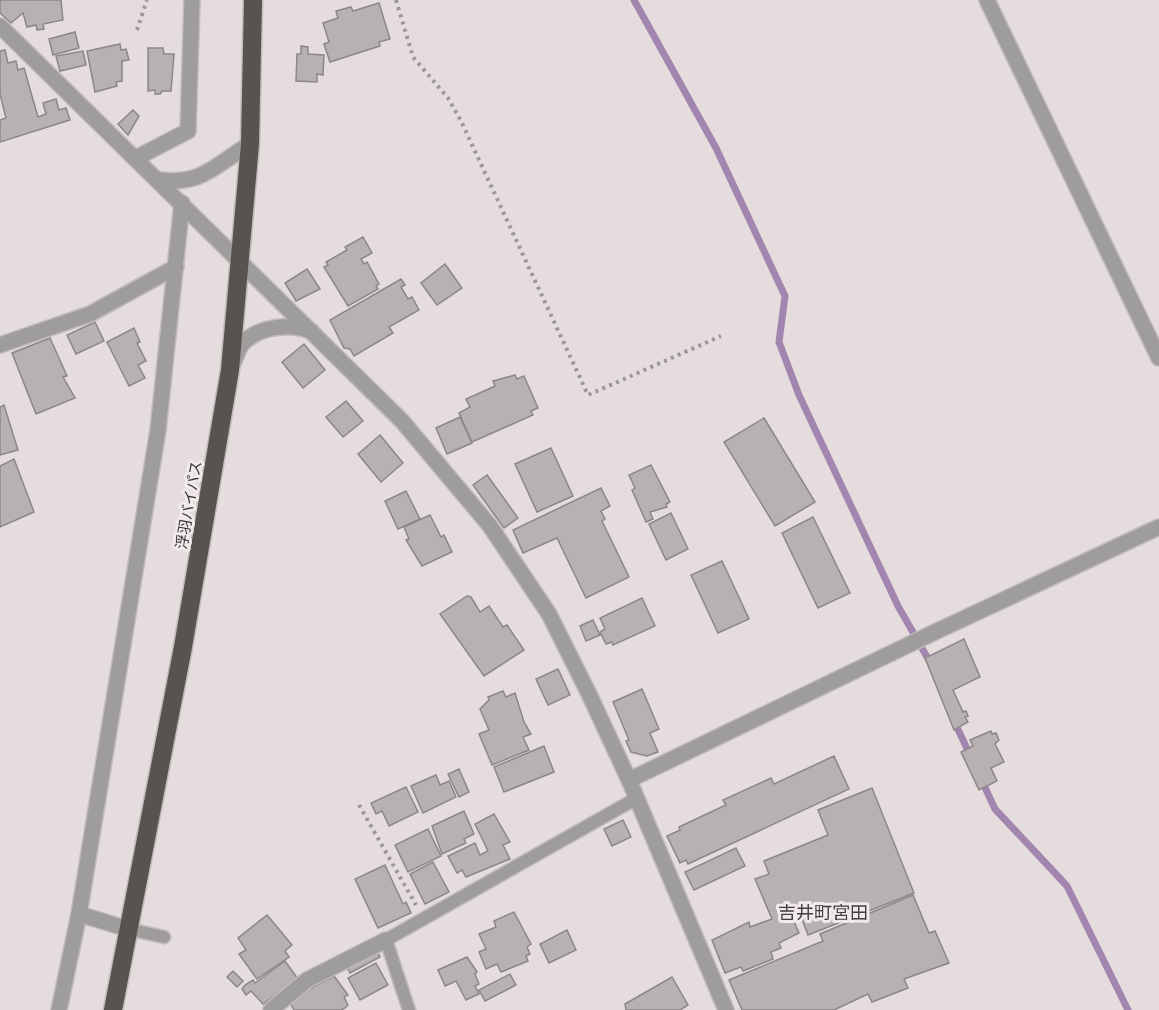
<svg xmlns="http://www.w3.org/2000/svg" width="1159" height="1010" viewBox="0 0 1159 1010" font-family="Barlow,'Noto Sans JP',sans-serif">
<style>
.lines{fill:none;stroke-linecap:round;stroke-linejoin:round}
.stream{stroke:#a286af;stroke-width:7}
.building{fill:#b8b1b4;stroke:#8d8689;stroke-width:1.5}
.lane-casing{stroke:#c2bbbb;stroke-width:15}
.street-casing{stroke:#c2bbbb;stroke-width:18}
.highway-casing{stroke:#c2bbbb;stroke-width:21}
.path{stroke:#9c9696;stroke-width:4;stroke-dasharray:3 4.5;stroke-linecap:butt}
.lane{stroke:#9f9d9b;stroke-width:12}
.street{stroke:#9f9d9b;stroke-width:15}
.highway{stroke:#58534f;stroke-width:18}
.labels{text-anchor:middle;stroke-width:6;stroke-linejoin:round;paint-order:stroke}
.street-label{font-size:15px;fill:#353231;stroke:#f2eaea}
.quarter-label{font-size:18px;fill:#443e3e;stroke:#f2eaea}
</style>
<rect width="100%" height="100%" fill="#e5dddd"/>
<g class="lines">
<!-- stream -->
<g class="stream">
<polyline points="634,0 716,148 785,296 779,342 799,395 898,606 931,664"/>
<polyline points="954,721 971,757"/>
<polyline points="982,781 995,809 1067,886 1128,1010"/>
</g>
</g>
<!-- building -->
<g class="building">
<polygon points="0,0 61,0 63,20 43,24 44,29 37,30 36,25 27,27 23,13 11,23 0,13"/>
<polygon points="379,3 390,39 379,42 380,46 330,62 324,44 329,42 323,23 338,18 336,11 351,7 353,11"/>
<polygon points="75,32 79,48 53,55 49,39"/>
<polygon points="120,44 121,50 126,49 129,60 122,61 122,81 116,82 117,86 95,92 87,51"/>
<polygon points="301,46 308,47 308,54 324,55 323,75 317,74 317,82 296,81 297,54 301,54"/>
<polygon points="148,48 163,48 164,54 174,54 171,91 162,91 160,94 155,94 155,90 148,91"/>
<polygon points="5,50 8,63 16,61 18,70 24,68 38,117 46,114 43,103 56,99 59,110 66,108 70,120 0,142 0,120 6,118 0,94 0,51"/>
<polygon points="83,51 86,65 60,71 56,56"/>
<polygon points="133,110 139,116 128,135 118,124"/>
<polygon points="363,237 372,253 361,259 364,264 367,262 379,284 376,286 378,289 348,306 324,267 328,265 326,262 347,250 345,247"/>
<polygon points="445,264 462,288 437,305 421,283"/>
<polygon points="307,269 320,289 296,301 285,283"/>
<polygon points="401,279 405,285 401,287 408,299 412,297 419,310 389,327 393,333 354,356 350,349 344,348 330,320"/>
<polygon points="95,322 104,341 76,354 67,335"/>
<polygon points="134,328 140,342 137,343 146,361 138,365 145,378 129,386 107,342"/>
<polygon points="50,338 67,376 63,377 75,398 36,414 12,353"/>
<polygon points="304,344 325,370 303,388 282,362"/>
<polygon points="515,375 517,379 524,376 538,408 531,411 533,415 472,442 459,413 470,407 466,399 495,386 493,381"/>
<polygon points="346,401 363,421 343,437 326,417"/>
<polygon points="4,405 18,450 0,455 0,407"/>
<polygon points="460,417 472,443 447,454 436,428"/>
<polygon points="764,418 815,502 775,526 724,442"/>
<polygon points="380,435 403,463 381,482 358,454"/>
<polygon points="551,448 573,496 537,512 515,464"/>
<polygon points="14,459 34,512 0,527 0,466"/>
<polygon points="651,465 670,502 666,504 667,507 650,512 653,519 646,522 632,490 635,488 629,475"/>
<polygon points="487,475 518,518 504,528 473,485"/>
<polygon points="601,488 610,506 601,511 605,519 602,521 629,577 586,598 557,538 523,553 513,530"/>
<polygon points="406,491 420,519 398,529 385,501"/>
<polygon points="671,513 688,549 666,560 649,524"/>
<polygon points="430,515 441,537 444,535 452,552 422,566 406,540 409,539 404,527"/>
<polygon points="813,517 850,593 818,608 782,533"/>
<polygon points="722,561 749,619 718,633 691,575"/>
<polygon points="467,596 471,597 480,612 489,606 503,627 507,625 524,650 484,676 440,614"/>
<polygon points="642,598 655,626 613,645 612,642 606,644 600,632 605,629 600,618"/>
<polygon points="593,620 600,635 586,641 580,626"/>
<polygon points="964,639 980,677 953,690 963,712 966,711 968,716 965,717 968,722 954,730 925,658"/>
<polygon points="558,669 570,695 548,705 536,679"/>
<polygon points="642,689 659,729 650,733 658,752 647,756 631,752 626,741 629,740 613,702"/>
<polygon points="503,691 506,697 515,693 524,722 531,734 523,737 529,750 492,765 479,734 489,730 480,709 489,700 488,697"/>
<polygon points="991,731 992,734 996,733 999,740 995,744 1004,762 991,768 997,781 979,790 961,752 973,746 970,740"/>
<polygon points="544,746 554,772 504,792 494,767"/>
<polygon points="834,756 849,789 688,864 686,860 680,863 667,836 680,830 679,827 726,805 723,800 771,778 774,784"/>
<polygon points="459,769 469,792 459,797 448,774"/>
<polygon points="436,775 440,785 449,781 456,797 423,813 411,786"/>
<polygon points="406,787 418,812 389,826 382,811 376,814 371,803"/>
<polygon points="872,788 914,893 808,935 800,914 792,917 799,933 779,943 781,948 771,952 773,959 743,971 741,967 725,973 712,940 749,922 750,927 772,919 755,879 769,874 764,861 828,835 818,810"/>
<polygon points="464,811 474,834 464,839 466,843 442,854 432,826"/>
<polygon points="494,814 510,842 503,845 510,859 466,877 462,870 457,873 448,856 475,843 480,855 488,851 475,824"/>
<polygon points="623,820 631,837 612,846 604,829"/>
<polygon points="428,829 441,856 408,872 395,845"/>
<polygon points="736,848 745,866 694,890 685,872"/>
<polygon points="433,862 449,892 425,904 410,874"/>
<polygon points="385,865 403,904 406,902 411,913 378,928 355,879"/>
<polygon points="913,895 929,933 935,931 949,963 904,979 908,988 872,1002 868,994 834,1010 742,1010 729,980 823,941 820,934"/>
<polygon points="514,912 531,944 527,947 530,954 526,956 528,961 501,972 497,964 486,969 479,952 486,949 479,934 496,927 494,921"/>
<polygon points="267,915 292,945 285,951 289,957 257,979 239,954 246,950 238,938"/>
<polygon points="567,930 576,950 549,963 540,944"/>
<polygon points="376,949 380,957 350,973 346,965"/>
<polygon points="467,957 477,972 475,974 479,984 475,986 479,994 466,1000 456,981 445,986 438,970"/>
<polygon points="285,961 298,979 263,1004 251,991 246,995 242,989 245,985 253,980 255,983"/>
<polygon points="376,963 388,985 360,1000 348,978"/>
<polygon points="233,971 243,981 237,987 227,977"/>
<polygon points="510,974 516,985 485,1001 479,990"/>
<polygon points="334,976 348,995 344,997 348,1005 345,1008 341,1010 294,1010 289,1001 291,998"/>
<polygon points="672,977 688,1005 680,1010 626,1010 625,1004"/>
</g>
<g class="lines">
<!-- lane casing -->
<g class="lane-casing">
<g id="lane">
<polyline points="128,929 164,937"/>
<polyline points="409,1010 386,940 637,798"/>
</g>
</g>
<!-- street casing -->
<g class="street-casing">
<g id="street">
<polyline points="987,0 1159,358"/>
<polyline points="0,26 402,421 490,526 549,614 589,694 629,780 726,1010"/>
<polyline points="136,158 188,131 192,0"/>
<path d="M 158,180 C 203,185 214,166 250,144"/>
<polyline points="0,345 90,314 176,267"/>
<path d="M 232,365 C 236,358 238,348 243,343 C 260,326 290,323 311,331"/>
<polyline points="629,780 935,632 1159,527"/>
<polyline points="79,914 158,430 182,203"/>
<polyline points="59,1010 79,914 128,929"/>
<polyline points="271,1010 307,980 386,940"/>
</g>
</g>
<!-- highway casing -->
<g class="highway-casing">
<polyline id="highway" points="113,1010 183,647 230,370 250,144 253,0"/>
</g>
<!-- path -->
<g class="path">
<polyline points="396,0 413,57 448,98 461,121 588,395 721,336"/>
<polyline points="137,30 147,0"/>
<polyline points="359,805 416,905"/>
</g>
<!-- lane -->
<use href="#lane" class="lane"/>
<!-- street -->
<use href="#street" class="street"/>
<!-- highway -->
<use href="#highway" class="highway"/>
</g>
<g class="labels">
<!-- street labels -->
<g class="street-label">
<text transform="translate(189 505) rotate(-80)" y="5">浮羽バイパス</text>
</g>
<!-- quarter labels -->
<g class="quarter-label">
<text x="823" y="919">吉井町宮田</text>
</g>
</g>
</svg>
